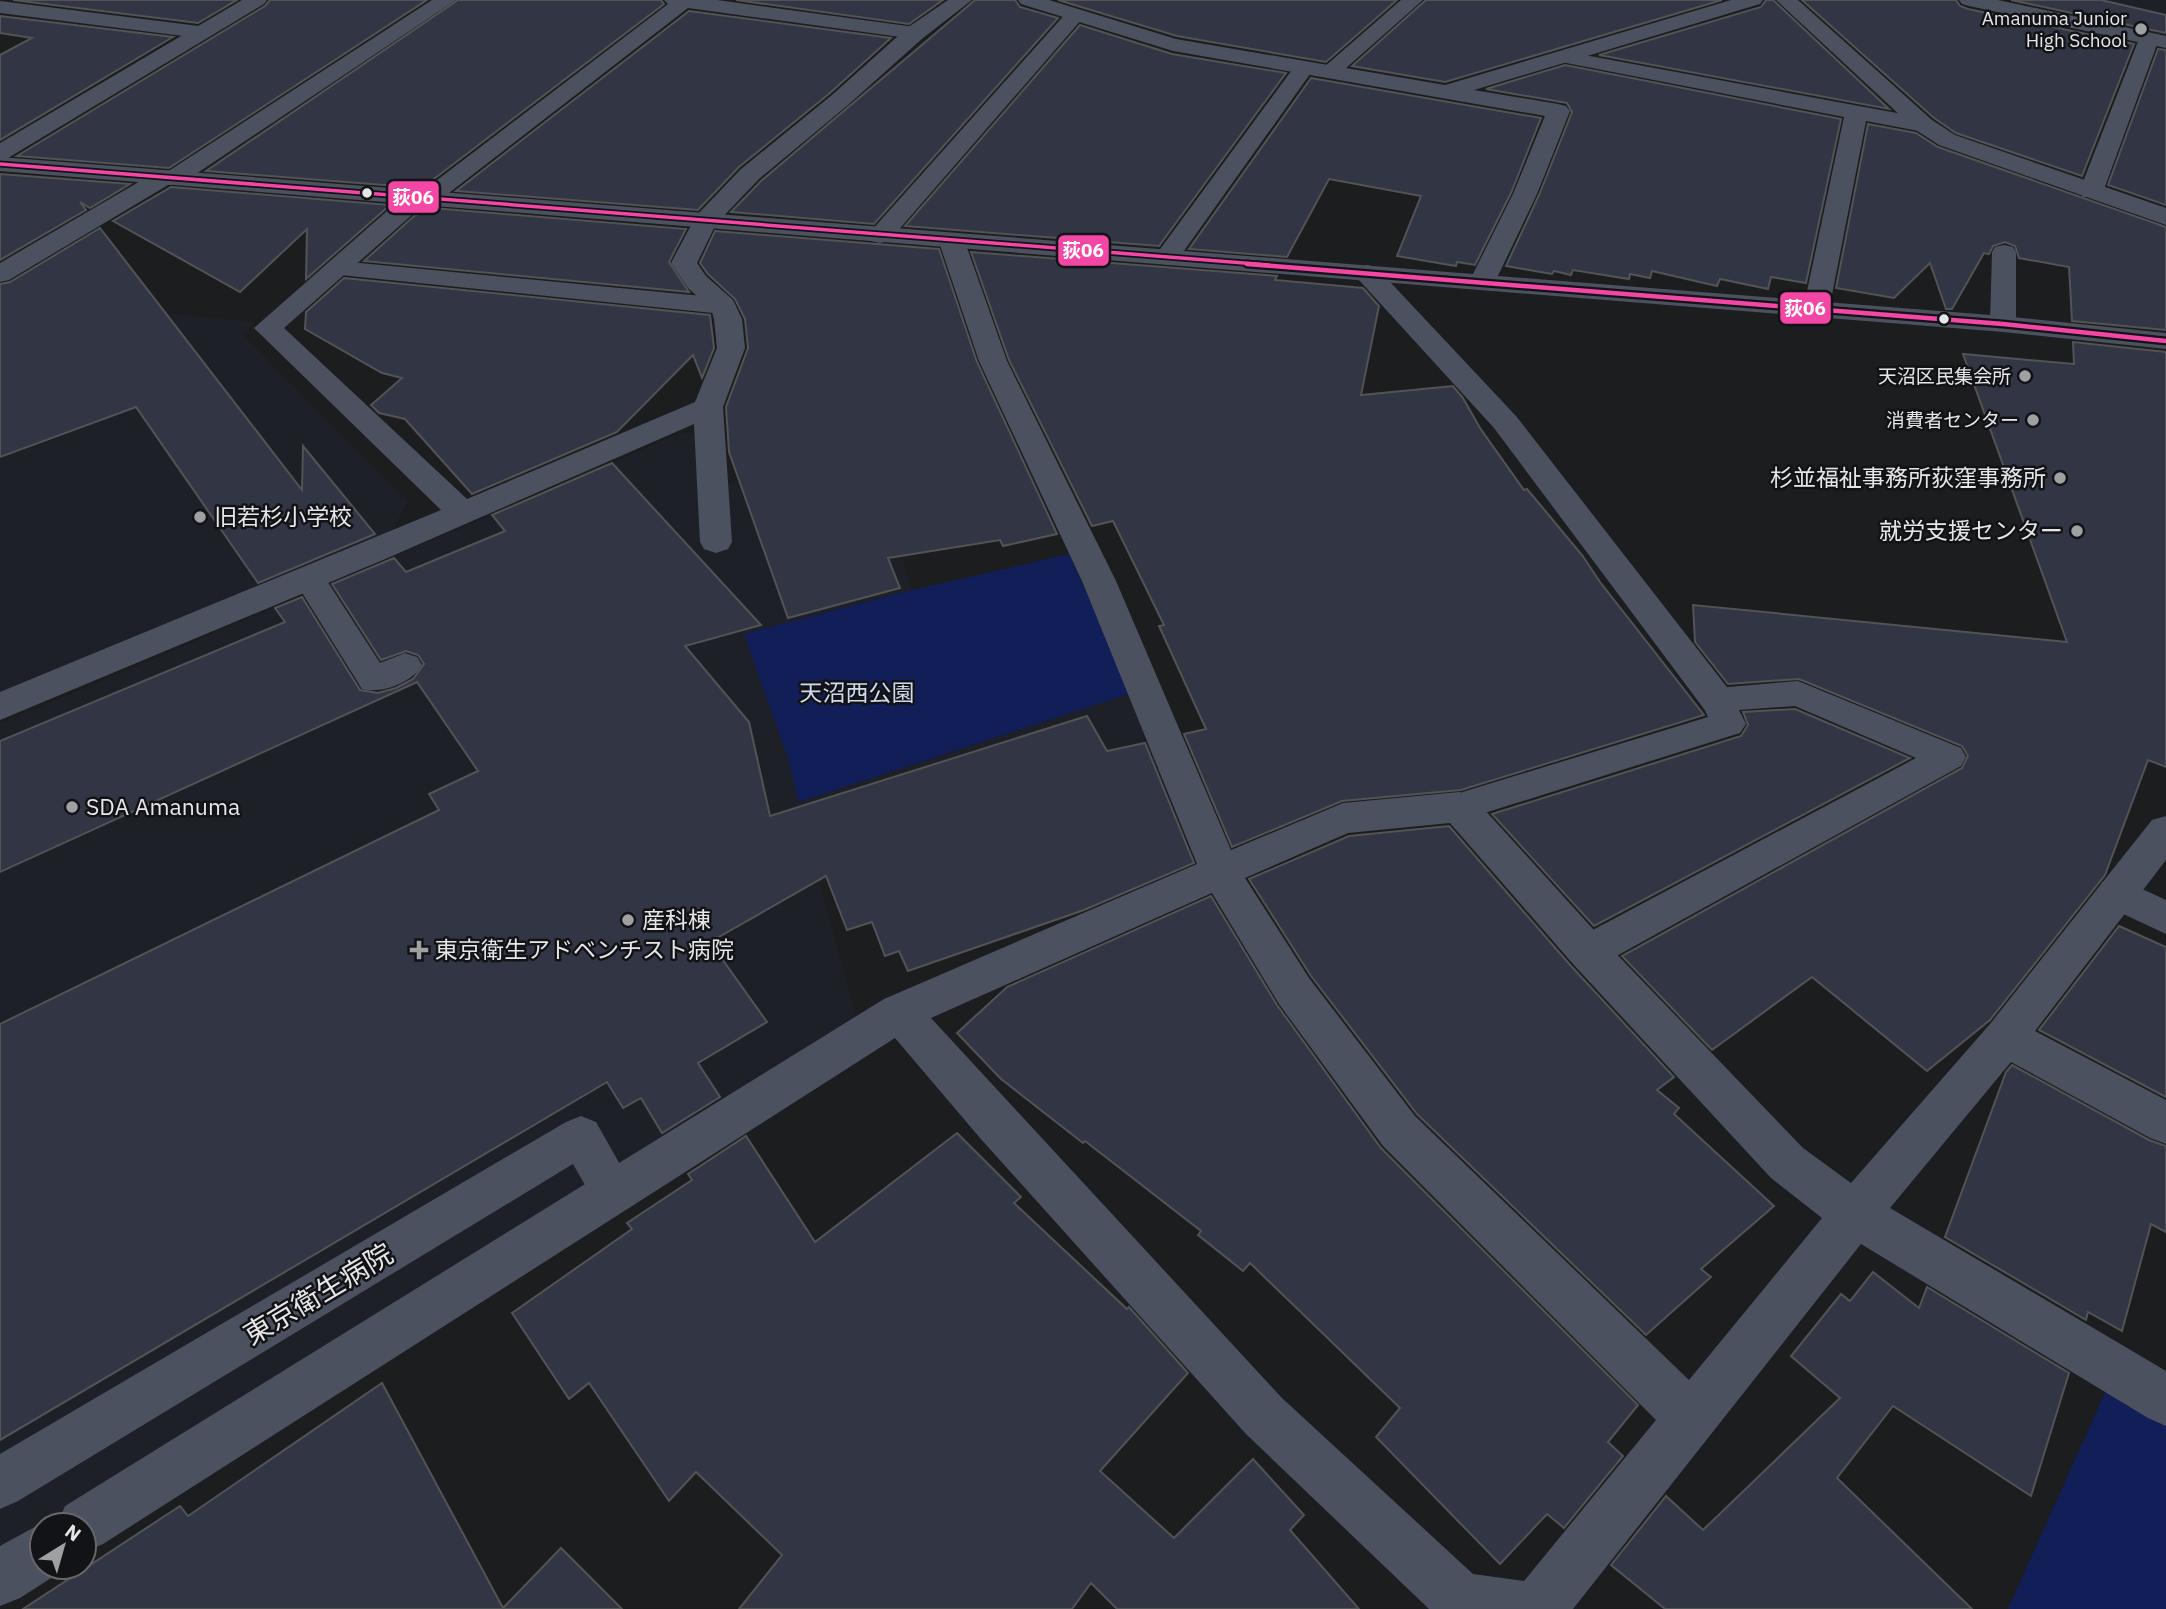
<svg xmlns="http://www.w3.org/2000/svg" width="2166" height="1609" viewBox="0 0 2166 1609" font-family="'IBM Plex Sans','Noto Sans JP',sans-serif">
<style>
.built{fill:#1e2028}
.green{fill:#121e57}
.building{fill:#323644;stroke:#525354;stroke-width:2}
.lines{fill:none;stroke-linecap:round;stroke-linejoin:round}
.service{fill:#4c515f;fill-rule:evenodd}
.minor{fill:#4c515f;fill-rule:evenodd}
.tertiary{fill:#4c515f;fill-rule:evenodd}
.bus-1-far1-casing{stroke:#121316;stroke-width:7}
.bus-1-casing{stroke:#121316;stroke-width:9}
.bus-1-far1{stroke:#f346a5;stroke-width:3.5}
.bus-1{stroke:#f346a5;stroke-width:4.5}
.poi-dot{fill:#9fa0a1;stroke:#121316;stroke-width:2.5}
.bus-dot{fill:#e6e6e8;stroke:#121316;stroke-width:2.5}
.labels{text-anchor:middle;stroke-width:5;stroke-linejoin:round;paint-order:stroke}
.far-poi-label{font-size:19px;fill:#e6e6e8;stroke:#121316;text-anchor:end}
.poi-label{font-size:23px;fill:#e6e6e8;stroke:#121316;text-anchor:start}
.park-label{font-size:23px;fill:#d0d9ed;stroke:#121316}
.near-street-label{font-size:28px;fill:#e6e6e8;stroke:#121316}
.line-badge{stroke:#121316;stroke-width:2.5}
.badge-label{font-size:19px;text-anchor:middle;font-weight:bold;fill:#fff}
</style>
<rect width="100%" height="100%" fill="#1c1d1e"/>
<!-- built -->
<g class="built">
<polygon points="2080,0 2166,0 2166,39 2067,18"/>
<polygon points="147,311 256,322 243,335 408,501 391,533 0,693 0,390"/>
<polygon points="681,432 696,436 701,546 729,541 726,484 872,460 912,590 745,634 788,758 800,802 1132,693 1170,778 943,854 938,845 820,883 856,1017 0,1552 0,724 590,473"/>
</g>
<!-- green -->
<g class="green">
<polygon points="1069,554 1132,693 799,802 788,758 744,634 912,590"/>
<polygon points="2108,1386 2166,1420 2166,1609 2008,1609"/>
</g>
<!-- building -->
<g class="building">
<polygon points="13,0 237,0 198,23"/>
<polygon points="270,0 427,0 169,168 17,156 265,6"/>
<polygon points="458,0 661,0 664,4 422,188 206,171"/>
<polygon points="736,0 943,0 909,24"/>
<polygon points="975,0 1015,0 1020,7 1058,18 874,224 731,212 761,181"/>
<polygon points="1058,0 1397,0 1326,62 1177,36"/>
<polygon points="1426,0 1722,0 1445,82 1352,66"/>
<polygon points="1766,0 1773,0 1889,109 1599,55 1761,7"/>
<polygon points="1802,0 1956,0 1960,6 1968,9 2134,44 2082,176 1956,133 1934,118"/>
<polygon points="2011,0 2101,0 2166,15 2166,33"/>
<polygon points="689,11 891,38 830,93 739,167 698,210 456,191"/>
<polygon points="0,16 173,37 0,140 0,55 32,38 0,33"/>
<polygon points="1080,25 1172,54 1286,73 1159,246 905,226"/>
<polygon points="2158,49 2166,50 2166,205 2108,185"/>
<polygon points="1565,65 1841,119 1806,283 1771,277 1768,289 1720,279 1717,286 1652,271 1650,278 1630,274 1629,279 1573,270 1571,275 1554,271 1552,274 1506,266 1539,195 1572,112 1567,103 1486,89"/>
<polygon points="1311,78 1541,118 1511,193 1475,265 1457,262 1456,266 1397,256 1421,196 1329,179 1287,257 1189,249"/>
<polygon points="1868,124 1916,133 1938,147 2166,227 2166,330 2072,321 2069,267 2019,258 2015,246 2005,242 1993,246 1989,254 1984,253 1952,309 1946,309 1930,263 1894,298 1836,288"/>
<polygon points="0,174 130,184 90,208 80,202 86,210 0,260"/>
<polygon points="171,187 390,205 306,279 307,229 240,292 113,221"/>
<polygon points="432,208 686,229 669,262 689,292 364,261 414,216"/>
<polygon points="100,228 302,490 303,446 375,534 258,583 136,407 0,457 0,284 10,282"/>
<polygon points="715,231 939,249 977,362 1057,534 1003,546 1000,540 888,558 900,588 788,618 729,452 726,407 748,348 745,319 735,299 708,274 700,263"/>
<polygon points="971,252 1277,276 1275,280 1363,288 1379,306 1361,395 1453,386 1463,398 1480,428 1524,490 1527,489 1582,555 1600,582 1704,715 1461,790 1342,801 1232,847 1184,734 1206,729 1159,626 1164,625 1113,521 1092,526 1009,360"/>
<polygon points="344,278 710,315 714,348 702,378 693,355 617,432 472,494 405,419 379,413 371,405 402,378 382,373 305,329 306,312"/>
<polygon points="2073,342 2166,352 2166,767 2148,760 2105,875 1990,1020 1927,1071 1812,977 1712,1050 1622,956 1962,768 1968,756 1962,746 1799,679 1728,684 1695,642 1693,605 2067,642 1963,354 2074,364"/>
<polygon points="612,463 761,625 685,646 749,722 770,816 1087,716 1107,751 1145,743 1194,863 1084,910 908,971 899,951 885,956 872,922 847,930 826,876 710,942 767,1022 698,1063 720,1097 662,1133 641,1098 623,1108 607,1082 0,1440 0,1024 439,810 429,794 478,771 417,682 0,872 0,741 285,622 275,608 302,597 360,690 378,693 396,688 413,679 424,664 418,655 406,651 381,660 332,584 394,558 406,572 505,531 492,515"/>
<polygon points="1795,709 1910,758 1594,926 1492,814 1741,736 1748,725 1743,712"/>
<polygon points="1449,826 1571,966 1674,1077 1657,1090 1679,1108 1674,1114 1774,1206 1701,1269 1711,1277 1646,1335 1417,1114 1311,976 1249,879 1349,836"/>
<polygon points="1211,896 1277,1005 1381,1148 1638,1405 1608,1442 1623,1456 1564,1528 1547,1514 1500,1564 1376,1437 1400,1408 1250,1263 1243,1271 1198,1235 1201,1231 1085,1141 1083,1143 1001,1079 957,1033 1007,987"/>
<polygon points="2119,926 2166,947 2166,1097 2039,1030"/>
<polygon points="2012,1065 2149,1140 2166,1146 2166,1232 2151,1224 2122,1331 2088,1312 2086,1320 1945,1237 2006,1072"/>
<polygon points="957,1133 1021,1197 1014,1203 1127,1309 1129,1307 1188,1373 1100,1471 1174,1538 1253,1459 1304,1515 1290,1530 1359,1609 1117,1609 1091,1583 1072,1609 739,1609 782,1555 696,1472 669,1501 589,1383 569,1399 512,1313 632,1229 627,1223 692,1180 688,1174 746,1136 815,1242"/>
<polygon points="1873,1272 1919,1308 1927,1287 2069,1373 2031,1496 1893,1406 1837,1478 1972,1609 1665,1609 1611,1565 1666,1496 1703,1530 1840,1398 1791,1356 1841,1294 1850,1301"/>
<polygon points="382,1383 503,1608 561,1548 622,1609 23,1609 180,1506 188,1516"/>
</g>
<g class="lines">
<!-- service -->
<g class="service">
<polygon points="664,0 717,0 915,27 922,29 925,33 922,37 915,39 688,8 436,203 420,203 416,198 420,193 668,4"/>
<polygon points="1401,0 1423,0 1337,76 1323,76 1319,72 1323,68"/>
<polygon points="0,1 199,26 206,28 209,32 206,36 199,38 0,13"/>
<polygon points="1075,9 1082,11 1085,15 1082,19 889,241 880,243 871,241 868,236 871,231 1068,11"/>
<polygon points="2149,33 2156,35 2159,39 2103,192 2099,197 2083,197 2079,192 2139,39 2142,35"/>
<polygon points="1563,51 1924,118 1932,120 1935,125 1932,130 1924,132 1866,121 1829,310 1825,316 1816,318 1807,316 1803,310 1844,117 1556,61 1553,57 1556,53"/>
<polygon points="1304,61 1311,63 1315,67 1176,262 1167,265 1158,262 1154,257 1158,252 1297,63"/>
<polygon points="2004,245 2013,247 2016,252 2016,324 2012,330 2003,332 1994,330 1990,324 1992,252 1995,247"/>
<polygon points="339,261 723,298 732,300 736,306 732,312 723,314 330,274 326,269 330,264"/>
<path d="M 309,567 L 320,570 L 380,663 L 405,653 L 417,657 L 422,665 C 412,683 381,694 362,689 L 293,578 L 298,570 Z"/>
<polygon points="1798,681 1961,748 1966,757 1961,766 1602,964 1588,969 1574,964 1568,952 1574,940 1916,758 1795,706 1739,710 1746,724 1740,733 1459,821 1446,817 1441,807 1446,797 1708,717 1700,700 1705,691 1717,688"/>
<polygon points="2116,877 2166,900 2166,934 2102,904 2097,893 2102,882"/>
<polygon points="581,1116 596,1122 635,1191 629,1206 613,1212 597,1206 573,1164 18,1501 0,1509 0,1454 566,1122"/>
</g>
<!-- minor -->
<g class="minor">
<polygon points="242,0 267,0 264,4 8,158 0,160 0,143"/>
<polygon points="432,0 456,0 181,184 168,185 9,280 0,282 0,263 154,173 167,172"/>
<polygon points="948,0 972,0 923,38 848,105 759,179 716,224 697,263 706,276 733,300 742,319 745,348 723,407 732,542 728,549 716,553 704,549 700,542 694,424 383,560 0,720 0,692 441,510 254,328 395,204 419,193 428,191 437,193 440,198 437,203 413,214 284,328 467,499 695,402 717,348 714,319 711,309 688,288 671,263 696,216 741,169 832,95 907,28"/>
<polygon points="1018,0 1049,0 1176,39 1445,85 1731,0 1763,0 1760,4 1474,90 1558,104 1566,106 1570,111 1537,194 1495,282 1491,288 1482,290 1473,288 1469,282 1513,194 1545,116 1173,51 1021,4"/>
<polygon points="1776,0 1798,0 1932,120 1955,135 2166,208 2166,225 1939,145 1916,130"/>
<polygon points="1959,0 1998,0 2166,36 2166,48 1969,6 1962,4"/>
<path d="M 952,234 L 961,236 L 965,242 L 1007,361 L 1116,581 L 1231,850 L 1343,803 L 1459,792 L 1473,797 L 1603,940 L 1803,1148 L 1851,1183 L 1990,1024 L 2152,820 L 2166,816 L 2166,860 L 2035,1031 L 2166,1100 L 2166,1144 L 2150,1138 L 2011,1062 L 1890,1208 L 2166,1371 L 2166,1426 L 2148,1418 L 1861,1244 L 1573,1609 L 1429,1609 L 1246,1434 L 980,1138 L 895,1038 L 103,1544 L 84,1552 L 84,1525 L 57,1525 L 65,1506 L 884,999 L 1197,864 L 1082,581 L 979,361 L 939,242 L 943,236 ZM 1450,823 L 1573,964 L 1771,1178 L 1822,1218 L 1689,1380 L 1415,1116 L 1309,978 L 1245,878 L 1348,833 ZM 1212,893 L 1279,1004 L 1383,1146 L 1656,1420 L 1524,1581 L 1473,1574 L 1282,1398 L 931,1018 Z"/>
<polygon points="1367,265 1376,267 1516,416 1730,691 1735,700 1730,709 1717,713 1704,709 1494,428 1358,279 1354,273 1358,267"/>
<polygon points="42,1523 46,1525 42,1525 42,1567 63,1567 62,1571 20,1598 0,1606 0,1546"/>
</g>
<!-- tertiary -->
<polygon class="tertiary" points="0,157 2003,316 2166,333 2166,349 2003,332 0,171"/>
<!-- bus-1-far1 casing -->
<g class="bus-1-far1-casing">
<polyline id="bus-1-far1" points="0,164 1269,265"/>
</g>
<!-- bus-1 casing -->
<g class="bus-1-casing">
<polyline id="bus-1" points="1247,264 2003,324 2166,341"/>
</g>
<!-- bus-1-far1 -->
<use href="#bus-1-far1" class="bus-1-far1"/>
<!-- bus-1 -->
<use href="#bus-1" class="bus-1"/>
</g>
<!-- markers -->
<g class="poi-dot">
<circle cx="2141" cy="29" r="7"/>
<circle cx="2025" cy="376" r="7"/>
<circle cx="2033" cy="420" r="7"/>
<circle cx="2060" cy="478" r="7"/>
<circle cx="200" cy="517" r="7"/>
<circle cx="2077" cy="531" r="7"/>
<circle cx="72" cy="807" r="7"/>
<circle cx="628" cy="920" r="7"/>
<path d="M415.5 939.5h7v7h7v7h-7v7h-7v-7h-7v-7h7z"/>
</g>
<g class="bus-dot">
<circle cx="367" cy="193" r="6"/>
<circle cx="1944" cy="319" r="6"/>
</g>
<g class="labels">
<!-- far-poi labels -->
<g class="far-poi-label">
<text x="2127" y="25">Amanuma Junior<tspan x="2127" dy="22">High School</tspan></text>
<text x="2011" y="383">天沼区民集会所</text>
<text x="2019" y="427">消費者センター</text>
</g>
<!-- poi labels -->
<g class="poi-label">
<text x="2046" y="486" text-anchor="end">杉並福祉事務所荻窪事務所</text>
<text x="214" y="525">旧若杉小学校</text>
<text x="2063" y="539" text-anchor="end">就労支援センター</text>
<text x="86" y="815">SDA Amanuma</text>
<text x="642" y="928">産科棟</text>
<text x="435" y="958">東京衛生アドベンチスト病院</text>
</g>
<!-- park labels -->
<g class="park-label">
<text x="857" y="701">天沼西公園</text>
</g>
<!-- near-street labels -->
<g class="near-street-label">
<text transform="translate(318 1294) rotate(-31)" y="10">東京衛生病院</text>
</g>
</g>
<g class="line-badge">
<rect x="387" y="180" width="53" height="34" rx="7" fill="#f346a5"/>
<rect x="1057" y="234" width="53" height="33" rx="7" fill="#f346a5"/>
<rect x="1779" y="291" width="53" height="34" rx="7" fill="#f346a5"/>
</g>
<g class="badge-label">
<text x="413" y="204">荻06</text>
<text x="1083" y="257">荻06</text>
<text x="1805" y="315">荻06</text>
</g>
<!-- north arrow -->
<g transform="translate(63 1546) rotate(37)"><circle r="33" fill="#121316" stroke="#67676a" stroke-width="2"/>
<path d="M0-5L12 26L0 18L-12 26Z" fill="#9fa0a1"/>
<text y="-10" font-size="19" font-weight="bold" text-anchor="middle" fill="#e6e6e8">N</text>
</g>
</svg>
